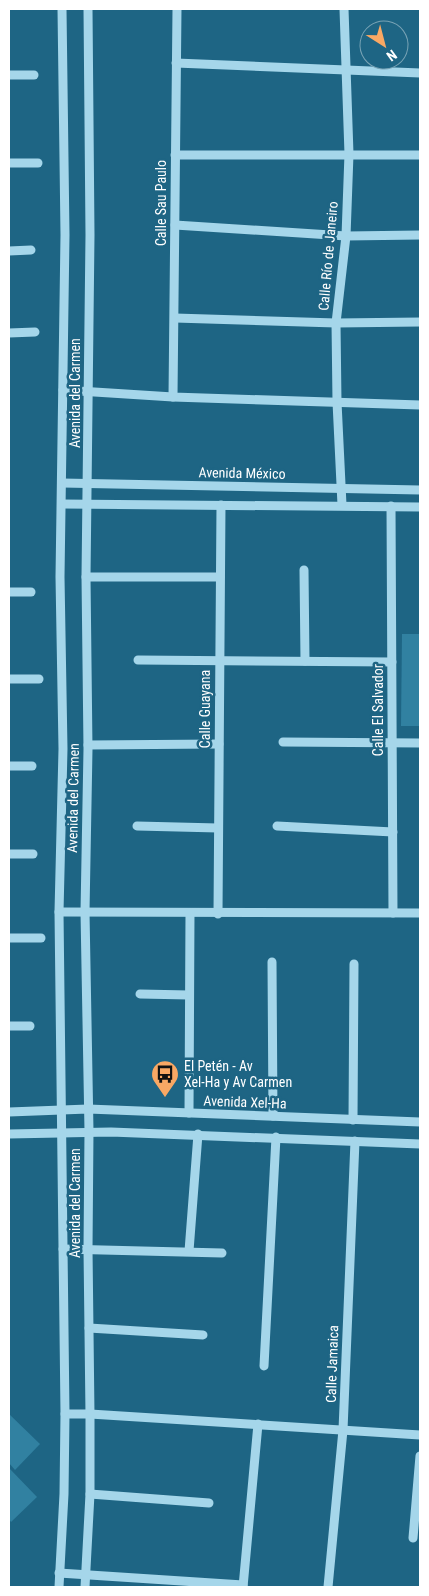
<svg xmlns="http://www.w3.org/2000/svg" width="429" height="1596" viewBox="0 0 429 1596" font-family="'Roboto Condensed',sans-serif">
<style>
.green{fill:#3181a1}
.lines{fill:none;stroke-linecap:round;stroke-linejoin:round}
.minor{stroke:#a5d6ea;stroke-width:9}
.labels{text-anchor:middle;stroke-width:5;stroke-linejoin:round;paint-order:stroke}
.street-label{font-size:14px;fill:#fff;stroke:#1e6584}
.poi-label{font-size:14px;fill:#fff;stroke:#1e6584;text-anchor:start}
</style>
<rect width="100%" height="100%" fill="#1e6584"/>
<!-- green -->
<g class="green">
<polygon points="402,634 420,634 420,726 401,726"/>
<polygon points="9,1414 40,1444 15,1470 9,1463"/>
<polygon points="9,1468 37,1497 11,1522 9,1519"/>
</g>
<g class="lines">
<!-- minor -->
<g class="minor">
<polyline points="176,63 420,73"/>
<polyline points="9,75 34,75"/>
<polyline points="175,155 420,155"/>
<polyline points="9,163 38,163"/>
<polyline points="175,225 346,236 420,235"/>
<polyline points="9,251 31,250"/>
<polyline points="175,318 336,323 420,322"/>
<polyline points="9,333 35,332"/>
<polyline points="63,390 173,397 420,405"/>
<polyline points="173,397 177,9"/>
<polyline points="62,483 420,490"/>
<polyline points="62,504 420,507"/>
<polyline points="342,505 337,402 336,323 346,236 349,154 344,9"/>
<polyline points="391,506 393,913"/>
<polyline points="304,570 305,661"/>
<polyline points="86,577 220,577"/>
<polyline points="9,592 31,592"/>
<polyline points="138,660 392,662"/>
<polyline points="9,679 39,679"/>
<polyline points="283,742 420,743"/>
<polyline points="88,745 219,744"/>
<polyline points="9,766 32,766"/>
<polyline points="137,826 218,828"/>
<polyline points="277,826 393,832"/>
<polyline points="9,854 33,854"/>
<polyline points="59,912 420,913"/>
<polyline points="218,914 221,505"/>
<polyline points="9,938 41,938"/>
<polyline points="272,962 273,1116"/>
<polyline points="140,994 189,995"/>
<polyline points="9,1026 30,1026"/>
<polyline points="9,1112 88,1109 420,1122"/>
<polyline points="189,1113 190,913"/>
<polyline points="353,1120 354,964"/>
<polyline points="9,1134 111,1132 420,1144"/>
<polyline points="63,1249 222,1253"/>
<polyline points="189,1251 198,1134"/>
<polyline points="89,1328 203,1335"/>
<polyline points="264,1366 276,1137"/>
<polyline points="65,1414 90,1414 420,1435"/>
<polyline points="90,1494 209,1503"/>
<polyline points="413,1538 420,1456"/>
<polyline points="59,1573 243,1585"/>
<polyline points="59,1587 64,1494 65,1414 59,912 63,749 60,577 65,235 62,9"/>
<polyline points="85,1587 90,1494 90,1414 88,1249 89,1131 85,912 88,749 86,577 90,235 88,9"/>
<polyline points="243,1587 258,1424"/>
<polyline points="328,1587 343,1430 355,1141"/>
</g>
</g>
<!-- icons -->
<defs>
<g id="bus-pin" transform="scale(1.4375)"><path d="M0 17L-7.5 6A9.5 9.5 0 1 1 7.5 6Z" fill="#f9a864" stroke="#1e6584"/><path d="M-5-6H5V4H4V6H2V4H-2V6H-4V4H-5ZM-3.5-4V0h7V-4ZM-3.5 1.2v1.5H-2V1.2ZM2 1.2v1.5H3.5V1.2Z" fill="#111"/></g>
</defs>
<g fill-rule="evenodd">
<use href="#bus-pin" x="165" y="1074"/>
</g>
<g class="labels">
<!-- street labels -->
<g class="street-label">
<text transform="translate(161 203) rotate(-90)" y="5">Calle Sau Paulo</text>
<text transform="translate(328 256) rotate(-85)" y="5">Calle Río de Janeiro</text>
<text transform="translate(75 393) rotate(-90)" y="5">Avenida del Carmen</text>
<text transform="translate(242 473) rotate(1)" y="5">Avenida México</text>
<text transform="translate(205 709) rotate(-90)" y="5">Calle Guayana</text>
<text transform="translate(378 710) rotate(-90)" y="5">Calle El Salvador</text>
<text transform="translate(73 798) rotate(-89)" y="5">Avenida del Carmen</text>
<text transform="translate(245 1102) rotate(2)" y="5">Avenida Xel-Ha</text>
<text transform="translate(75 1203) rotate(-90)" y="5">Avenida del Carmen</text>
<text transform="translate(332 1364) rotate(-88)" y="5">Calle Jamaica</text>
</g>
<!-- poi labels -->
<g class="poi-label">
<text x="184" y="1071">El Petén - Av<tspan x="184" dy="16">Xel-Ha y Av Carmen</tspan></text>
</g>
</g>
<!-- border -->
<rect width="429" height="1596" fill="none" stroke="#ffffff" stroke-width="20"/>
<!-- north arrow -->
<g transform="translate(384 45) rotate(144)"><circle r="24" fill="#1e6584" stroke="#78a3b5"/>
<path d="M0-4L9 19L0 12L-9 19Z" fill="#f9a864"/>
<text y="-8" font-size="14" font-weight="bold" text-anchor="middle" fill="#ffffff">N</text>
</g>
</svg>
